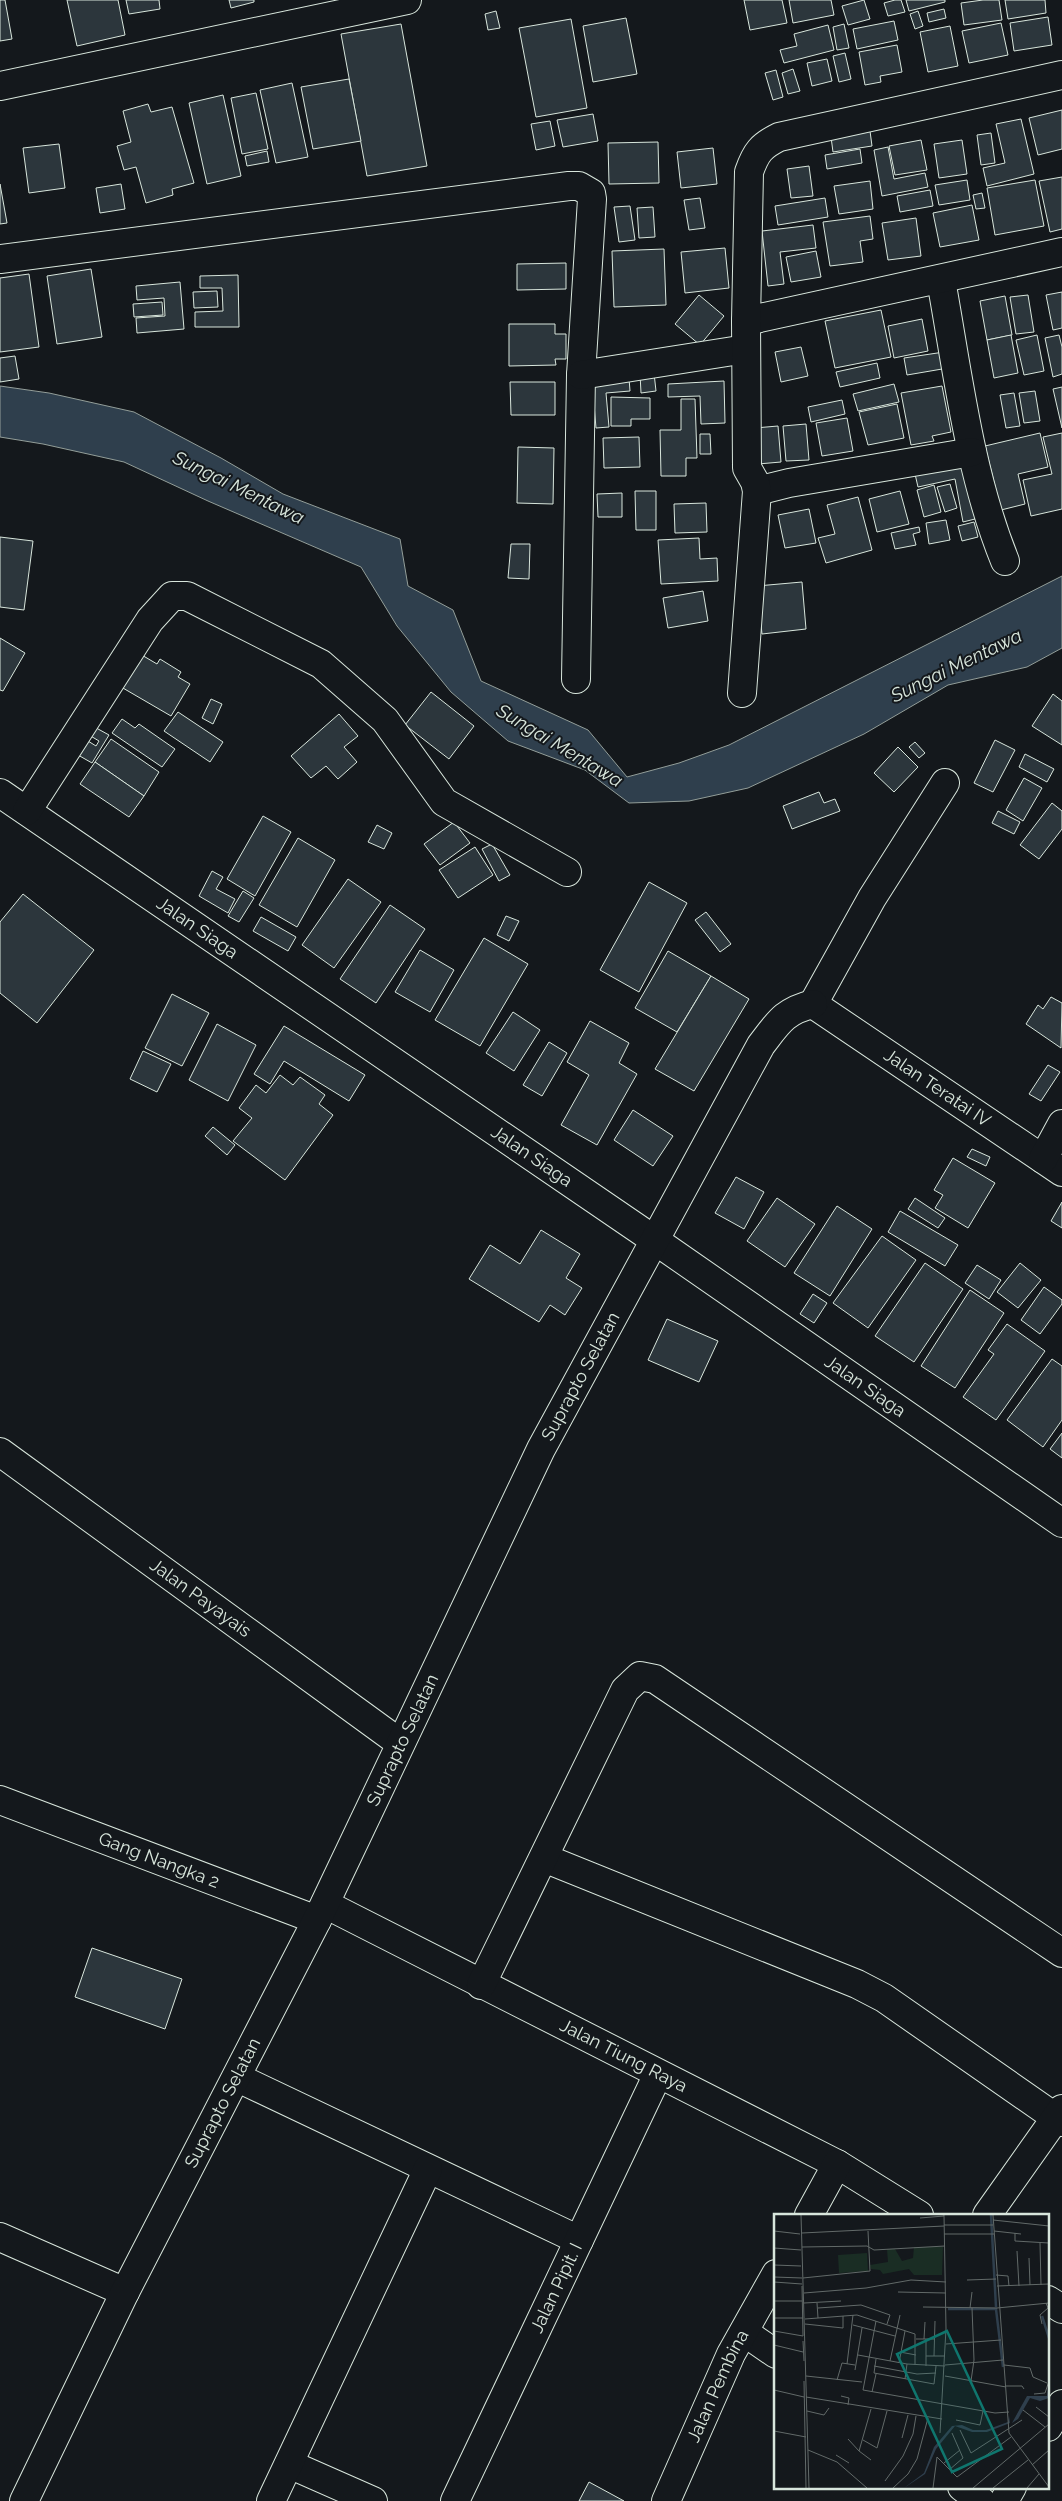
<svg xmlns="http://www.w3.org/2000/svg" width="1062" height="2501" viewBox="0 0 1062 2501" font-family="Raleway,sans-serif">
<style>
.water{fill:#2f3f4d;stroke:#939e99}
.building{fill:#2c363c;stroke:#d8e6dc}
.lines{fill:none;stroke-linecap:round;stroke-linejoin:round}
.minor-casing{stroke:#d8e6dc;stroke-width:30}
.minor{stroke:#14181c;stroke-width:28}
.labels{text-anchor:middle;stroke-width:4;stroke-linejoin:round;paint-order:stroke}
.street-label{font-size:18px;fill:#d8e6dc;stroke:#14181c}
.water-label{font-size:19px;font-style:italic;fill:#d8e6dc;stroke:#14181c}
.inset-river{fill:none;stroke:#2f3f4d;stroke-width:2.5}
.inset-road{fill:none;stroke:#626a69;stroke-width:1}
.view{fill:#0f766e;fill-opacity:0.15;stroke:#0f766e;stroke-width:2.5}
.inset-edge{fill:none;stroke:#d8e6dc;stroke-width:2.5}
</style>
<rect width="100%" height="100%" fill="#14181c"/>
<!-- water -->
<polygon class="water" points="0,386 49,393 134,412 221,458 283,494 400,539 408,586 453,610 481,681 588,730 627,777 679,763 729,745 1062,576 1062,648 1027,667 948,685 864,734 748,788 689,801 629,803 585,770 508,741 451,692 397,626 361,567 208,501 124,462 43,444 0,437"/>
<!-- building -->
<g class="building">
<polygon points="0,0 5,0 12,39 0,41"/>
<polygon points="67,0 118,0 125,35 77,46"/>
<polygon points="126,0 159,0 160,9 129,14"/>
<polygon points="229,0 254,0 254,2 231,8"/>
<polygon points="744,0 782,0 787,23 750,30"/>
<polygon points="789,0 831,0 834,15 793,23"/>
<polygon points="864,0 870,19 848,25 842,6"/>
<polygon points="895,0 901,0 905,12 888,16 884,3"/>
<polygon points="906,0 945,0 945,2 909,11"/>
<polygon points="983,0 999,0 1002,20 964,25 961,3"/>
<polygon points="1005,0 1045,0 1046,13 1008,19"/>
<polygon points="944,9 946,18 929,22 927,13"/>
<polygon points="496,11 500,28 488,30 485,14"/>
<polygon points="918,11 923,26 915,29 910,14"/>
<polygon points="1048,17 1052,45 1014,51 1010,23"/>
<polygon points="626,18 637,74 593,82 583,26"/>
<polygon points="571,19 587,108 536,117 519,28"/>
<polygon points="894,21 898,40 857,49 853,29"/>
<polygon points="1001,23 1008,55 969,63 962,31"/>
<polygon points="401,24 427,166 367,176 341,34"/>
<polygon points="844,24 849,48 837,50 833,27"/>
<polygon points="828,25 834,50 784,63 780,50 797,46 794,34"/>
<polygon points="950,26 958,66 928,72 920,32"/>
<polygon points="897,45 902,72 880,76 881,82 865,85 859,52"/>
<polygon points="845,53 851,79 839,82 833,56"/>
<polygon points="827,59 832,81 812,86 807,63"/>
<polygon points="793,69 800,91 788,94 782,73"/>
<polygon points="776,70 783,97 773,100 765,73"/>
<polygon points="349,79 361,141 313,149 301,87"/>
<polygon points="292,83 308,157 276,163 260,90"/>
<polygon points="256,93 268,149 242,154 231,98"/>
<polygon points="223,95 241,176 207,184 189,103"/>
<polygon points="148,104 151,112 172,107 194,183 172,189 173,195 146,203 136,167 124,170 117,146 131,142 123,111"/>
<polygon points="1062,110 1062,149 1038,155 1029,118"/>
<polygon points="593,114 598,141 563,147 557,120"/>
<polygon points="1021,119 1034,174 987,186 983,168 1005,163 996,124"/>
<polygon points="550,121 555,146 536,150 531,124"/>
<polygon points="870,131 872,146 833,152 831,137"/>
<polygon points="991,133 995,163 981,165 977,135"/>
<polygon points="921,140 927,170 895,175 889,146"/>
<polygon points="962,140 967,174 939,178 934,144"/>
<polygon points="658,142 659,183 609,184 608,143"/>
<polygon points="59,144 65,188 29,193 23,148"/>
<polygon points="888,147 894,179 925,173 928,187 882,196 874,150"/>
<polygon points="713,148 717,184 681,188 677,152"/>
<polygon points="860,149 862,163 827,169 825,155"/>
<polygon points="267,151 269,162 247,166 245,156"/>
<polygon points="809,166 813,196 791,198 787,169"/>
<polygon points="1062,177 1062,229 1050,232 1039,181"/>
<polygon points="967,180 970,200 939,205 935,185"/>
<polygon points="1035,180 1044,226 995,235 987,188"/>
<polygon points="870,181 873,209 839,214 834,186"/>
<polygon points="0,184 7,223 0,224"/>
<polygon points="121,184 125,209 100,213 96,188"/>
<polygon points="930,190 933,206 900,212 897,196"/>
<polygon points="982,193 985,208 976,209 973,195"/>
<polygon points="700,198 705,228 689,230 684,200"/>
<polygon points="825,198 828,217 778,225 775,206"/>
<polygon points="972,205 979,240 940,247 933,213"/>
<polygon points="630,206 635,240 619,242 614,207"/>
<polygon points="653,207 655,237 639,238 637,208"/>
<polygon points="870,216 873,239 860,241 863,262 830,266 823,222"/>
<polygon points="916,218 921,256 888,260 882,223"/>
<polygon points="813,225 816,248 780,252 784,284 768,286 762,231"/>
<polygon points="725,248 729,288 685,293 681,252"/>
<polygon points="664,249 666,305 614,307 612,251"/>
<polygon points="816,251 821,277 791,282 786,257"/>
<polygon points="566,263 566,289 517,290 517,264"/>
<polygon points="91,269 102,337 57,344 47,276"/>
<polygon points="29,274 39,347 0,352 0,278"/>
<polygon points="238,275 239,327 195,327 195,312 223,311 222,288 200,288 200,276"/>
<polygon points="180,282 184,329 137,333 136,318 165,316 164,298 137,300 136,286"/>
<polygon points="217,291 218,307 194,308 193,292"/>
<polygon points="1062,292 1062,328 1053,330 1046,295"/>
<polygon points="699,295 724,316 700,345 675,324"/>
<polygon points="1028,295 1034,332 1016,334 1010,297"/>
<polygon points="1005,296 1012,335 987,340 980,301"/>
<polygon points="162,302 163,315 134,317 133,304"/>
<polygon points="881,310 891,357 835,368 825,321"/>
<polygon points="922,319 928,351 894,358 888,326"/>
<polygon points="509,324 555,324 555,334 566,334 566,359 555,359 556,365 509,366"/>
<polygon points="1011,335 1018,373 994,378 987,340"/>
<polygon points="1037,335 1044,371 1024,375 1016,340"/>
<polygon points="1059,335 1062,347 1062,374 1053,377 1045,338"/>
<polygon points="801,347 808,376 781,382 775,352"/>
<polygon points="944,352 948,368 907,375 904,358"/>
<polygon points="15,356 19,379 0,382 0,358"/>
<polygon points="877,363 880,378 840,387 836,372"/>
<polygon points="654,373 656,391 641,393 640,374"/>
<polygon points="629,378 630,391 606,393 609,427 596,428 592,381"/>
<polygon points="724,381 725,423 701,424 700,396 668,397 668,384"/>
<polygon points="510,382 555,382 555,415 511,415"/>
<polygon points="894,384 899,402 858,411 853,394"/>
<polygon points="942,386 951,432 932,436 934,441 911,445 901,393"/>
<polygon points="1062,387 1062,428 1053,389"/>
<polygon points="1035,391 1040,421 1024,423 1019,393"/>
<polygon points="1014,393 1020,426 1006,428 1000,395"/>
<polygon points="611,397 650,398 650,419 631,419 631,426 611,426"/>
<polygon points="681,399 695,399 697,458 686,458 686,476 661,476 660,430 681,430"/>
<polygon points="842,400 845,414 811,422 808,407"/>
<polygon points="897,404 904,438 868,445 859,412"/>
<polygon points="847,418 853,451 822,456 816,423"/>
<polygon points="806,424 809,460 786,461 783,426"/>
<polygon points="778,426 781,462 758,464 755,428"/>
<polygon points="1040,433 1048,467 1018,474 1025,504 1001,510 985,446"/>
<polygon points="1062,433 1062,509 1031,516 1023,480 1052,474 1043,437"/>
<polygon points="700,434 710,434 711,454 700,454"/>
<polygon points="639,437 640,467 604,468 603,438"/>
<polygon points="518,447 554,448 553,504 517,503"/>
<polygon points="964,465 975,519 963,522 955,479 918,487 915,474"/>
<polygon points="950,484 957,508 945,512 937,487"/>
<polygon points="934,485 941,512 924,517 917,490"/>
<polygon points="635,491 656,491 656,530 636,530"/>
<polygon points="900,491 909,524 877,532 869,499"/>
<polygon points="622,493 622,517 598,517 597,494"/>
<polygon points="858,497 872,550 826,563 818,538 835,534 827,505"/>
<polygon points="706,503 707,532 675,533 674,504"/>
<polygon points="809,509 816,543 785,548 778,515"/>
<polygon points="946,520 950,540 929,544 926,523"/>
<polygon points="974,522 978,537 962,541 958,526"/>
<polygon points="919,527 920,532 913,534 916,545 895,549 891,533"/>
<polygon points="0,537 33,541 24,610 0,607"/>
<polygon points="699,538 700,559 717,558 718,581 661,584 658,540"/>
<polygon points="511,544 530,544 529,579 508,578"/>
<polygon points="802,582 806,629 762,634 757,586"/>
<polygon points="703,591 708,621 668,628 663,598"/>
<polygon points="0,638 25,653 3,691 0,690"/>
<polygon points="135,651 157,664 160,659 181,672 178,677 190,684 171,716 116,684"/>
<polygon points="431,692 474,726 449,759 405,725"/>
<polygon points="1053,694 1062,701 1062,745 1032,726"/>
<polygon points="211,699 222,704 213,724 202,718"/>
<polygon points="178,712 223,742 210,762 164,731"/>
<polygon points="339,714 358,736 344,747 357,762 338,779 326,766 311,778 291,756"/>
<polygon points="122,719 135,728 139,724 175,749 162,767 112,733"/>
<polygon points="89,724 109,735 92,763 71,751 80,736 96,746 99,741 84,732"/>
<polygon points="111,739 159,772 144,796 95,762"/>
<polygon points="995,740 1015,750 993,792 974,783"/>
<polygon points="915,742 925,753 919,758 909,747"/>
<polygon points="898,747 918,767 894,792 874,773"/>
<polygon points="1025,754 1054,769 1047,782 1019,767"/>
<polygon points="95,762 144,796 129,817 80,784"/>
<polygon points="1024,778 1042,788 1023,821 1006,810"/>
<polygon points="819,792 824,803 835,799 840,811 792,829 783,806"/>
<polygon points="1052,803 1062,811 1062,829 1039,859 1020,845"/>
<polygon points="998,811 1020,822 1014,834 992,823"/>
<polygon points="263,816 291,832 255,896 227,879"/>
<polygon points="454,822 470,843 440,865 424,844"/>
<polygon points="377,825 392,833 384,849 368,842"/>
<polygon points="298,838 335,860 297,927 259,905"/>
<polygon points="492,844 510,875 499,881 482,849"/>
<polygon points="475,847 493,875 458,898 439,870"/>
<polygon points="212,871 223,877 216,889 235,899 228,913 199,896"/>
<polygon points="348,879 381,902 334,968 302,945"/>
<polygon points="649,882 687,903 639,992 600,970"/>
<polygon points="243,891 254,898 239,922 228,916"/>
<polygon points="23,894 94,950 37,1023 0,993 0,922"/>
<polygon points="390,905 425,929 376,1003 340,979"/>
<polygon points="706,912 731,944 720,952 695,920"/>
<polygon points="506,916 519,921 509,941 497,935"/>
<polygon points="261,917 296,937 288,951 253,931"/>
<polygon points="484,938 528,964 480,1046 435,1020"/>
<polygon points="420,950 454,970 430,1012 395,992"/>
<polygon points="668,951 711,976 677,1032 635,1008"/>
<polygon points="711,976 749,999 694,1091 655,1069"/>
<polygon points="172,994 209,1013 182,1066 145,1048"/>
<polygon points="1051,997 1062,1003 1061,1048 1026,1024 1038,1005 1043,1009"/>
<polygon points="513,1012 540,1030 514,1071 486,1053"/>
<polygon points="590,1021 629,1043 619,1063 637,1074 597,1145 561,1125 589,1075 567,1062"/>
<polygon points="217,1024 256,1045 228,1101 189,1080"/>
<polygon points="284,1026 365,1075 349,1101 284,1061 270,1084 254,1074"/>
<polygon points="549,1042 567,1053 542,1096 523,1085"/>
<polygon points="143,1051 171,1064 157,1092 130,1079"/>
<polygon points="1048,1065 1060,1072 1041,1101 1029,1094"/>
<polygon points="280,1075 293,1085 300,1077 325,1095 319,1104 333,1115 285,1180 233,1141 252,1118 239,1108 256,1085 266,1093"/>
<polygon points="633,1110 673,1136 653,1166 614,1140"/>
<polygon points="213,1127 235,1145 227,1155 205,1136"/>
<polygon points="972,1149 990,1157 986,1166 967,1157"/>
<polygon points="953,1158 995,1183 968,1228 935,1208 943,1195 934,1190"/>
<polygon points="736,1177 764,1192 744,1229 715,1213"/>
<polygon points="777,1198 815,1224 785,1267 747,1241"/>
<polygon points="915,1198 945,1218 938,1228 908,1209"/>
<polygon points="1062,1202 1062,1228 1051,1221"/>
<polygon points="837,1206 872,1229 830,1296 794,1273"/>
<polygon points="900,1211 958,1245 945,1266 888,1232"/>
<polygon points="541,1230 580,1254 566,1278 582,1288 565,1315 550,1305 539,1322 469,1279 490,1245 520,1264"/>
<polygon points="882,1236 916,1260 868,1328 833,1303"/>
<polygon points="925,1263 963,1289 914,1362 875,1336"/>
<polygon points="1020,1263 1041,1280 1018,1308 997,1292"/>
<polygon points="977,1265 1001,1280 989,1299 965,1283"/>
<polygon points="1044,1287 1062,1300 1062,1304 1040,1334 1021,1320"/>
<polygon points="970,1290 1004,1313 955,1388 921,1366"/>
<polygon points="813,1294 827,1303 814,1323 800,1314"/>
<polygon points="667,1319 718,1341 699,1382 648,1360"/>
<polygon points="1007,1324 1045,1351 996,1420 963,1397 994,1354 988,1350"/>
<polygon points="1052,1359 1062,1366 1062,1420 1043,1447 1007,1420"/>
<polygon points="1062,1433 1062,1458 1050,1449"/>
<polygon points="92,1948 182,1979 165,2029 75,1997"/>
<polygon points="589,2482 624,2501 579,2501"/>
</g>
<g class="lines">
<!-- minor casing -->
<g class="minor-casing">
<g id="minor">
<polyline points="0,86 407,0"/>
<polyline points="0,259 569,186 579,186 591,193 592,199 581,375 576,679"/>
<path d="M 941,280 C 958,374 969,472 1005,561"/>
<polyline points="746,321 1062,252"/>
<polyline points="581,375 746,349"/>
<polyline points="757,491 789,483 972,452"/>
<path d="M 742,693 L 757,491 L 755,482 L 747,468 L 746,321 L 749,172 C 756,152 761,146 779,137 L 1062,75"/>
<path id="s1" d="M 0,793 L 653,1239 L 1062,1523"/>
<polyline points="27,811 150,620 172,596 187,596 321,664 385,720 444,802 567,872"/>
<path id="s2" d="M 813,1004 L 1062,1172"/>
<polyline points="813,1004 872,898 945,783"/>
<polyline points="1043,1159 1062,1124"/>
<path id="s3" d="M 0,1452 L 400,1743"/>
<path id="s4" d="M 0,1800 L 317,1920"/>
<polyline points="544,1858 857,1984 884,1998 1062,2122"/>
<path id="s5" d="M 325,1904 L 837,2164 L 919,2215"/>
<polyline points="481,1985 625,1690 640,1676 655,1679 1062,1953"/>
<polyline points="238,2078 579,2240"/>
<polyline points="809,2215 837,2164"/>
<polyline points="987,2215 1062,2109"/>
<polyline points="0,2237 125,2292"/>
<polyline points="1048,2300 1062,2309"/>
<polyline points="744,2332 776,2354"/>
<polyline points="1048,2427 1062,2404"/>
<polyline points="289,2464 373,2501"/>
<polyline points="962,2487 981,2501"/>
<path id="s6" d="M 24,2501 L 125,2292 L 317,1920 L 541,1449 L 761,1045 C 778,1023 784,1011 813,1004"/>
<polyline points="271,2501 428,2169"/>
<path id="s7" d="M 455,2501 L 658,2074"/>
<path id="s8" d="M 666,2501 L 731,2354 L 776,2274"/>
<polyline points="1004,2501 1012,2487"/>
</g>
</g>
<!-- minor -->
<use href="#minor" class="minor"/>
</g>
<g class="labels">
<!-- street labels -->
<g class="street-label">
<text dy="6" stroke="none"><textPath href="#s1" startOffset="239">Jalan Siaga</textPath></text>
<text dy="6" stroke="none"><textPath href="#s2" startOffset="150">Jalan Teratai IV</textPath></text>
<text dy="6" stroke="none"><textPath href="#s1" startOffset="644">Jalan Siaga</textPath></text>
<text dy="6" stroke="none"><textPath href="#s6" startOffset="1255">Suprapto Selatan</textPath></text>
<text dy="6" stroke="none"><textPath href="#s1" startOffset="1049">Jalan Siaga</textPath></text>
<text dy="6" stroke="none"><textPath href="#s3" startOffset="248">Jalan Payayais</textPath></text>
<text dy="6" stroke="none"><textPath href="#s6" startOffset="850">Suprapto Selatan</textPath></text>
<text dy="6" stroke="none"><textPath href="#s4" startOffset="170">Gang Nangka 2</textPath></text>
<text dy="6" stroke="none"><textPath href="#s5" startOffset="335">Jalan Tiung Raya</textPath></text>
<text dy="6" stroke="none"><textPath href="#s6" startOffset="445">Suprapto Selatan</textPath></text>
<text dy="6" stroke="none"><textPath href="#s7" startOffset="236">Jalan Pipit. I</textPath></text>
<text dy="6" stroke="none"><textPath href="#s8" startOffset="126">Jalan Pembina</textPath></text>
</g>
<!-- water labels -->
<g class="water-label">
<text transform="translate(239 487) rotate(26)" y="7">Sungai Mentawa</text>
<text transform="translate(956 665) rotate(-26)" y="7">Sungai Mentawa</text>
<text transform="translate(560 745) rotate(31)" y="7">Sungai Mentawa</text>
</g>
</g>
<!-- overview -->
<g transform="translate(774 2214)">
<rect width="275" height="275" fill="#14181c"/>
<path d="M 140,33 L 169,33 L 168,61 L 140,61 L 135,55 L 109,60 L 106,56 L 97,55 L 96,51 L 114,48 L 113,35 L 121,35 L 128,47 L 139,44 ZM 93,39 L 94,57 L 65,59 L 64,41 Z" fill="#1a2d24"/>
<path d="M 275,169 L 275,184 L 266,187 L 256,184 L 244,205 L 238,209 L 253,182 L 273,182 ZM 235,202 L 236,209 L 213,218 L 198,218 L 181,212 L 162,235 L 151,260 L 130,274 L 150,259 L 160,233 L 178,212 L 188,211 L 199,216 L 212,216 L 234,208 Z" fill="#2f3f4d"/>
<path class="inset-river" d="M 217,1 L 222,93M 174,95 L 222,95 L 229,153M 268,102 L 275,124"/>
<path class="inset-road" d="M 27,1 L 35,274M 219,1 L 235,219 L 275,273M 146,4 L 170,2M 219,6 L 275,12M 170,11 L 219,11M 0,17 L 26,20M 220,17 L 247,20M 28,19 L 170,12M 241,19 L 241,27 L 275,29M 170,20 L 220,20M 266,29 L 267,71M 28,33 L 93,32 L 100,36 L 171,32M 0,34 L 27,36M 243,37 L 245,72M 255,44 L 256,71M 0,51 L 27,52M 222,61 L 234,62 L 235,72M 0,63 L 28,64M 29,64 L 96,57 L 94,17M 193,66 L 222,65M 0,68 L 28,70M 28,72 L 29,122M 223,72 L 275,70M 124,78 L 172,79M 30,79 L 92,74 L 137,66 L 172,68M 0,87 L 28,87M 30,89 L 67,87M 43,89 L 44,104M 149,93 L 223,94 L 275,89M 44,94 L 87,91 L 116,101 L 113,110M 196,94 L 198,78M 1,104 L 29,104M 31,105 L 83,101 L 141,120 L 141,151M 102,107 L 89,176 L 221,199 L 235,198M 31,110 L 69,114 L 69,102M 268,110 L 266,101 L 274,94 L 272,89M 79,111 L 121,122M 0,117 L 29,122M 142,125 L 160,125M 150,125 L 151,108M 29,127 L 30,147M 172,130 L 227,126M 0,131 L 29,138M 126,138 L 142,141M 84,141 L 133,150 L 171,152M 152,142 L 171,142M 160,142 L 161,107M 102,145 L 100,159 L 160,170 L 162,152M 116,147 L 126,101M 125,149 L 131,117M 73,150 L 79,101M 171,151 L 229,146M 230,151 L 256,154 L 259,163 L 273,169M 100,152 L 143,160 L 162,159M 152,152 L 152,125M 81,156 L 88,114M 32,162 L 88,168M 171,162 L 232,173M 131,165 L 133,150M 63,166 L 68,149 L 81,151M 30,167 L 32,274M 197,167 L 200,146 L 198,94M 232,172 L 248,172 L 250,175M 0,176 L 30,183M 98,178 L 102,160M 260,180 L 271,179 L 275,167M 67,182 L 75,184 L 74,191M 32,183 L 168,205M 262,193 L 275,203M 249,196 L 271,213M 33,197 L 50,201 L 55,194M 182,206 L 206,211 L 209,197M 186,216 L 197,239 L 248,206M 0,217 L 32,223M 166,219 L 172,115 L 170,1M 128,224 L 134,201M 74,225 L 85,237M 89,226 L 103,234 L 113,197M 34,236 L 63,248 L 93,274M 62,241 L 75,249M 97,246 L 85,237 L 97,195M 170,249 L 186,236M 258,251 L 275,236M 175,256 L 189,244 L 178,219M 111,267 L 129,242 L 139,220 L 142,202M 119,274 L 134,260 L 143,245 L 154,204M 159,274 L 163,243 L 183,263 L 237,223M 199,274 L 275,210M 219,274 L 254,246M 253,274 L 265,260"/>
<path class="view" d="M 173,117 L 228,235 L 178,258 L 123,140 Z"/>
<rect width="275" height="275" class="inset-edge"/>
</g>
</svg>
